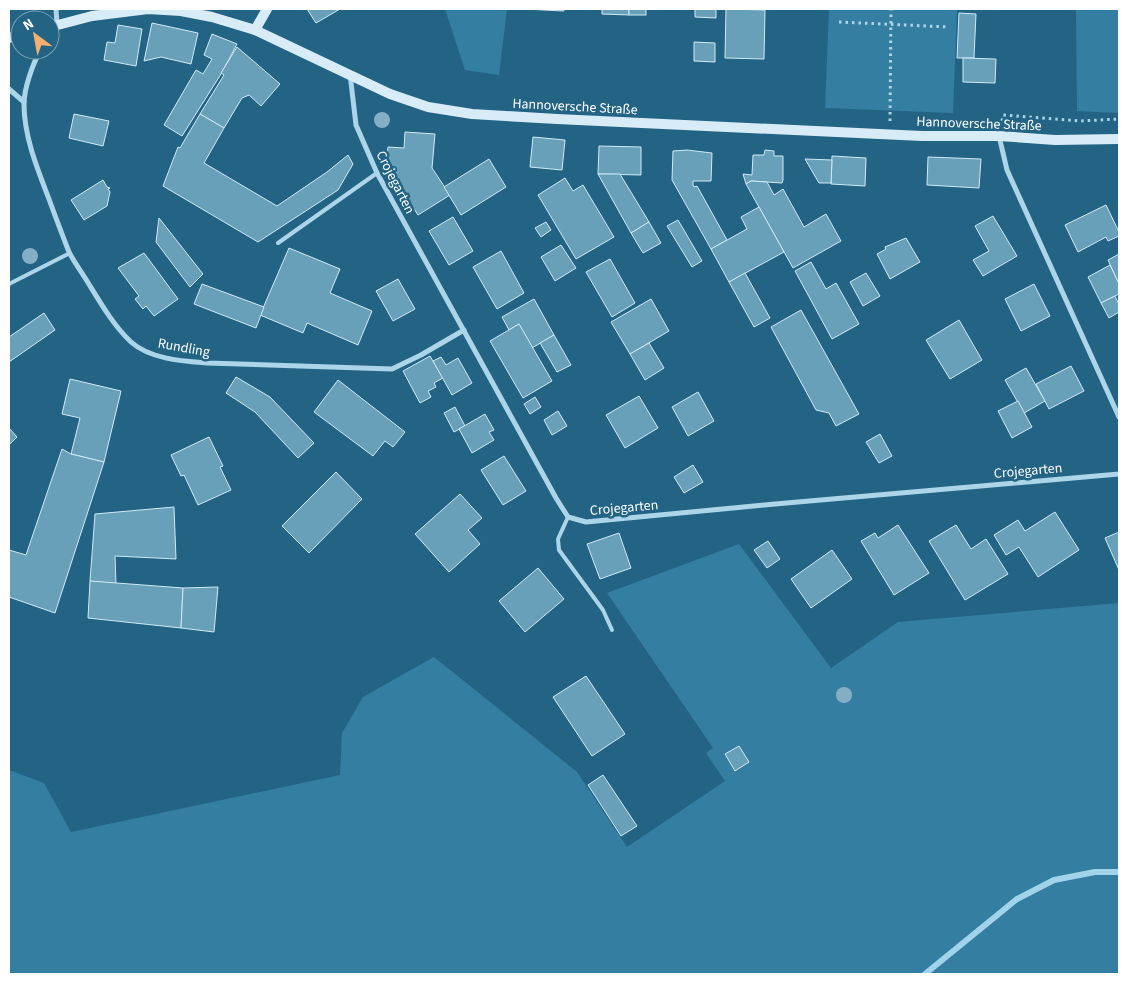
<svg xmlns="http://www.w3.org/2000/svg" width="1128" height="983" viewBox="0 0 1128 983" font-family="'Source Sans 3',sans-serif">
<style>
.green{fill:#347ea1}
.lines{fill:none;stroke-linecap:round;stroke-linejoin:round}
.stream{stroke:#a1d3ea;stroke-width:6}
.building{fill:#68a0ba;stroke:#d1eaf7}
.path{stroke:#add5e9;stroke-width:3;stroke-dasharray:2.5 4;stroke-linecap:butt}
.lane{stroke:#add5e9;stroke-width:4}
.street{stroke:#add5e9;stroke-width:5}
.secondary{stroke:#d7ecf7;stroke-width:10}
.tree{fill:#83aec4}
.labels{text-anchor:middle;stroke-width:5;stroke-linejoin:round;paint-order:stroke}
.street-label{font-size:14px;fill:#fff;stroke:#236485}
</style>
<rect width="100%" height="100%" fill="#236485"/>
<!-- green -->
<g class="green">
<polygon points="445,9 507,9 499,75 465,70"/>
<polygon points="829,9 957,9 953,113 825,108"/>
<polygon points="1076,9 1119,9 1119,113 1077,111"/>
<polygon points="739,544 831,668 898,622 1119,603 1119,974 9,974 9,770 44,783 71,832 340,775 342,733 363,697 434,657 577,772 627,847 725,781 706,753 713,748 607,593"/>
</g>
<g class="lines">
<!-- stream -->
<polyline class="stream" points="925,974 1017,899 1054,880 1095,872 1119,872"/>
</g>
<!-- building -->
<g class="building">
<polygon points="307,9 340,9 316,23"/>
<polygon points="524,9 564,9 564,11"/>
<polygon points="602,9 629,9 629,15 602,14"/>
<rect x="629" y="9" width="17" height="6"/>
<polygon points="695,9 716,9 716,18 695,17"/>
<polygon points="726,9 765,10 764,59 725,58"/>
<polygon points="959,13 976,14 974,58 957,58"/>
<polygon points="152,23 198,33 191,64 161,57 144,61"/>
<polygon points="118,25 142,29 136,66 104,60 107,42 115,43"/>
<polygon points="212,34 237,44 221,74 182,136 164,125 196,70 203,74 212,59 204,55"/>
<polygon points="694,42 715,43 715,62 694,61"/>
<polygon points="237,47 280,84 261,106 249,95 242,98 224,128 200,114 224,75 221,73"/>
<polygon points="963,58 996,59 995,83 963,82"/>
<polygon points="74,114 109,121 103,146 69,138"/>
<polygon points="200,114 224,128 204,163 277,206 327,172 348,155 353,164 338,190 258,242 163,186 178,147 180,148"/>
<polygon points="405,132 435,134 432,168 450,195 418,215 386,166 388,147 404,148"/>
<polygon points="533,137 565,140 562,170 530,167"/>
<polygon points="599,146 641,147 641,175 598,174"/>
<polygon points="687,150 712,153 711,181 693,181 693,185 694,187 697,186 727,240 711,249 672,180 673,151"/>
<polygon points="765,150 774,151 774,156 783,156 783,180 782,183 751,181 746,184 743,174 752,175 753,155 764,155"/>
<polygon points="832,156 866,158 865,186 831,184"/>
<polygon points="928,157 981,159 979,188 927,185"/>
<polygon points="489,159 506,187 461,215 444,187"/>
<polygon points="805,159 832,160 831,183 819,183"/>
<polygon points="598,174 620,174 649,222 631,233"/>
<polygon points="565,178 573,191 583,185 614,237 576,259 538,195"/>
<polygon points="103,180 107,187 110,188 108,189 110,192 107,206 84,220 71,200"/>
<polygon points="751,181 767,182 774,195 783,189 804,227 826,214 841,241 793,268 746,184"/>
<polygon points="1106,205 1119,232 1119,236 1108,241 1106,237 1078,252 1065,225"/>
<polygon points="759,207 784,252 729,282 711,249 747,229 741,217"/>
<polygon points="993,216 1017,256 983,276 973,260 989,251 975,226"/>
<polygon points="453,217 473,251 449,265 429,231"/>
<polygon points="159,218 203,274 190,287 156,242"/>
<polygon points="678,220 702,261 692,267 667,226"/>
<polygon points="546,222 551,230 541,237 535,228"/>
<polygon points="649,222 661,243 643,253 631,233"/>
<polygon points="906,238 920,262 890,279 877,254 886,249 885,247"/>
<polygon points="561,245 576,268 555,281 541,257"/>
<polygon points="289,248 340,269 330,293 372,311 358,345 307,323 303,333 260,315"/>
<polygon points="501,251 524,293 497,309 473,267"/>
<polygon points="144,253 178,299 154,316 146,306 143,309 135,299 139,296 118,268"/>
<polygon points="1119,254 1119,282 1118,282 1108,260"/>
<polygon points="610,259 635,303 612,317 586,272"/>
<polygon points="811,262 826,289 836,283 859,324 832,339 795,271"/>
<polygon points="1110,265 1119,284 1119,294 1101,303 1088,277"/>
<polygon points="745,273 770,318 754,327 729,282"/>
<polygon points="866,273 880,296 863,306 850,282"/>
<polygon points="398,279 415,309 393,321 376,291"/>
<polygon points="202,284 264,307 256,328 194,304"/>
<polygon points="1034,284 1050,316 1021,331 1005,299"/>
<polygon points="1115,296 1119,305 1119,312 1109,318 1101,303"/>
<polygon points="534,299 554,335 532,348 519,324 509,330 502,317"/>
<polygon points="651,299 669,331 630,354 611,322"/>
<polygon points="801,310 859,414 836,426 829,413 816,410 771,327"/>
<polygon points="44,313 55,330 9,362 9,337"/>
<polygon points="959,320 982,360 950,379 926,340"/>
<polygon points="519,324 552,381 523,398 490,341"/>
<polygon points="554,335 571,365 557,372 540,343"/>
<polygon points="649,343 664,368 645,380 630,354"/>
<polygon points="430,356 443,378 434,383 436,387 428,391 431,397 420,403 403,371"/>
<polygon points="441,357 446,365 458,358 472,383 452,395 433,361"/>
<polygon points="1071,366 1084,391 1049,409 1036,384"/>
<polygon points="1026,368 1045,401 1024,413 1005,380"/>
<polygon points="236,377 270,397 314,443 298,458 255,412 226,393"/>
<polygon points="70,379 121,391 104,462 71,454 80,418 62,414"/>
<polygon points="338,380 405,432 393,447 385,441 373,456 314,412"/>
<polygon points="698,392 714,421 688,436 672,407"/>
<polygon points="639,396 658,428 625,448 606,415"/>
<polygon points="535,397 541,407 530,414 524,404"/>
<polygon points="1018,401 1032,427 1012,438 998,411"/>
<polygon points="455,407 465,426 454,432 444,413"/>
<polygon points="558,411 567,426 552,435 544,420"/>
<polygon points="485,414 494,430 489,432 494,440 472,453 459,429"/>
<polygon points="9,428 17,437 9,445"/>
<polygon points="880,434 892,456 879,463 866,442"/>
<polygon points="209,437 223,466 220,467 231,490 198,505 184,475 181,476 171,455"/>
<polygon points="62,449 71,454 104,462 55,613 9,597 9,550 26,555"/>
<polygon points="504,456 526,491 503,505 481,470"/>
<polygon points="693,465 703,482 684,493 674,477"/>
<polygon points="336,472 362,499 309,553 282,526"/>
<polygon points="460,494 482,518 468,530 480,544 449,572 415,534"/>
<polygon points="174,507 176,559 115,556 116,584 90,581 95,514"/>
<polygon points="1055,512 1079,550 1038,577 1019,547 1006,555 994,535 1018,520 1025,531"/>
<polygon points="898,525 929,573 894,595 861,541 875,533 878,538"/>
<polygon points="956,525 971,549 986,539 1008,574 965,600 929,541"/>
<polygon points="1119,532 1119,570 1105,538"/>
<polygon points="619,533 631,568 600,579 587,544"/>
<polygon points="768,541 780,559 767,568 754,550"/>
<polygon points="832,550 852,579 811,608 791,579"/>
<polygon points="538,568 564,599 525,632 499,601"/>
<polygon points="90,581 183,588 181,628 88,618"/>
<polygon points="218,587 214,632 181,628 183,588"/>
<polygon points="586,676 625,734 592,756 553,697"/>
<polygon points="739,746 749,762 735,771 725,754"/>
<polygon points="603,775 637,826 621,836 588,785"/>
</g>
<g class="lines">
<!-- path -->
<g class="path">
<polyline points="839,22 949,27"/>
<polyline points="890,121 891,9"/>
<polyline points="1002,121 1003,115 1080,121 1119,119"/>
</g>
<!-- lane -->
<g class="lane">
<polyline points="278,243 377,173"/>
<polyline points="9,284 70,253"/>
<polyline points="568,517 558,539 559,550 603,610 612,630"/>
</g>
<!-- street -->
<g class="street">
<polyline points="50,36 57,25 56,9"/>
<path d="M 41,50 C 33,62 24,89 24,104 C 24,136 37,168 49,199 C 55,216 62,234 69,252 C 74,262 81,271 87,281 C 100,302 113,325 131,342 C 150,359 182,361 207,363 L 392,369 L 421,355 L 464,330"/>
<polyline points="350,74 356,125 377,173 556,498 568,517 586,522 775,504 1119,474"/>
<polyline points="9,89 24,102"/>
<polyline points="999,136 1007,170 1119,417"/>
</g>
<!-- secondary -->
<g class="secondary">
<polyline points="50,27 92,16 148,9 181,11 212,17 255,30 390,94 428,107 472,114 557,119 922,136 999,136 1055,140 1119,139"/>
<polyline points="255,30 267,9"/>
<polyline points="9,38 20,35"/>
</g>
</g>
<!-- trees -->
<g class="tree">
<circle cx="382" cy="120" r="8"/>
<circle cx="30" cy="256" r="8"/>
<circle cx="844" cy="695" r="8"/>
</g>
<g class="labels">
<!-- street labels -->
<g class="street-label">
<text transform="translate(575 106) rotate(3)" y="5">Hannoversche Straße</text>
<text transform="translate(979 123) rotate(2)" y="5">Hannoversche Straße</text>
<text transform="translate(396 182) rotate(63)" y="5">Crojegarten</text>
<text transform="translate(184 347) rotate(10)" y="5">Rundling</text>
<text transform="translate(1028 470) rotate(-5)" y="5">Crojegarten</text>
<text transform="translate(624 507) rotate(-5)" y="5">Crojegarten</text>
</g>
</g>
<!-- border -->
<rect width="1128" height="983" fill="none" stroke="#ffffff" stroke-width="20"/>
<!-- north arrow -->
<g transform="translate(35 35) rotate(328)"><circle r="24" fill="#236485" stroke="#7ba2b6"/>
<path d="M0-4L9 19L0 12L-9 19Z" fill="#f4b070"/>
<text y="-8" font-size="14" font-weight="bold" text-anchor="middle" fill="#ffffff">N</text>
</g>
</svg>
